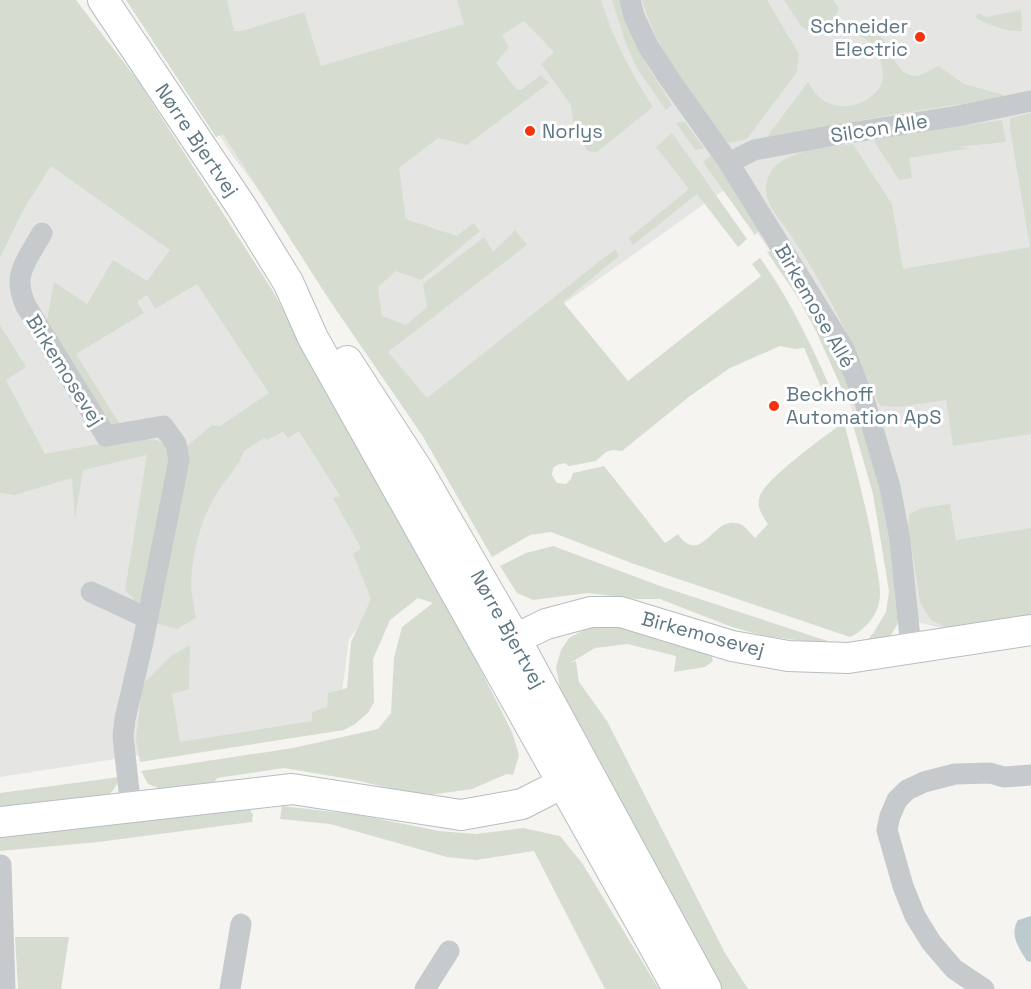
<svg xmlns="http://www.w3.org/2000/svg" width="1031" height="989" viewBox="0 0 1031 989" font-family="'Space Grotesk',sans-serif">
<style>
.built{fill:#e5e6e3}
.green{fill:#d6ddd0}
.water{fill:#bdcbcf}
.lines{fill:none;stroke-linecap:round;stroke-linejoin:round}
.secondary-casing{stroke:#b7bdc1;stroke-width:32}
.street{stroke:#c6cacc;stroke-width:21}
.secondary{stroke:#fff;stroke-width:30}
.poi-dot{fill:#f5330f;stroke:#fff;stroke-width:2}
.labels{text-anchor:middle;stroke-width:6;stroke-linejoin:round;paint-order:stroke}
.poi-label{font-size:20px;fill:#607784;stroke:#fff;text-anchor:start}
.street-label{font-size:20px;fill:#607784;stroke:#fff}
</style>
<rect width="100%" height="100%" fill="#f5f4f0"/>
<!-- built -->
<g class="built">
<polygon points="130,0 1031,0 1031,621 957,632 897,617 869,463 840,374 802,299 727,188 420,406 233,156"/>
<polygon points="84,111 403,567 349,639 341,700 314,728 0,777 0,258 24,209"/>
</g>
<!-- green -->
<g class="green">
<path d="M 0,0 L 76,0 L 138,81 L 271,288 L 339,410 L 416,542 L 512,732 L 519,755 L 513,775 L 507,774 L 472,789 L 422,796 L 355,780 L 284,768 L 217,778 L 214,783 L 167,791 L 148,784 L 141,771 L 293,748 L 378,729 L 391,713 L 394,658 L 402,627 L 433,603 L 418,598 L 390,620 L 373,659 L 374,702 L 368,713 L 355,724 L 344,730 L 140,762 L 136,740 L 142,685 L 172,655 L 190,645 L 189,689 L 172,694 L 180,742 L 312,721 L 312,712 L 327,707 L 328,693 L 347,688 L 351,642 L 371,599 L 353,554 L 361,548 L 333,498 L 340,496 L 299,431 L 288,438 L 283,432 L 267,440 L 264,438 L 244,451 C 239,467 226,478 217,493 C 201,518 193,551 191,581 C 191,593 194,606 196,618 L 177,629 L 155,623 L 186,447 L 212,425 L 220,426 L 269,393 L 197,284 L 155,309 L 147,295 L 137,302 L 144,313 L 76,354 L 119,423 L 111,425 L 47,320 L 54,282 L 87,304 L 113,260 L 147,281 L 170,250 L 51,166 L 24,209 L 0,258 Z"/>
<path d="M 126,0 L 227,0 L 234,31 L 242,31 L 304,12 L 321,66 L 464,24 L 457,0 L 601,0 C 613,39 631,73 653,107 L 597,152 L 587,151 L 573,122 L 571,105 L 541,64 L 554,52 L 524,21 L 502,35 L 509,47 L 496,63 L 516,89 L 521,90 L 541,75 L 549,83 L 467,145 L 438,138 L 399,168 L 406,219 L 457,236 L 473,223 L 480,231 L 421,280 L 396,271 L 378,287 L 382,316 L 406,325 L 427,307 L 423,284 L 484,237 L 493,252 L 515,230 L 527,245 L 388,352 L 427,398 L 615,249 L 619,256 L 563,302 L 628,381 L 761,276 L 752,264 L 760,258 C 792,302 814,351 836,401 L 828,403 L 804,348 L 795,349 L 780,346 L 730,368 L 690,396 L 622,451 L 613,450 L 606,452 L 596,461 L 569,466 L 564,463 L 557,465 L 553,468 L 552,475 L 557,483 L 566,484 L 571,479 L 573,473 L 604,466 L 665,543 L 678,534 C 680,537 684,542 688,544 C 708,553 716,513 742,525 C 747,528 751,534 755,538 L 768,524 C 763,516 757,509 759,499 C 762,480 827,435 844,422 C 855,467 868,511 875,557 C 877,572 882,588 879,603 C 876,618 863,631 850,637 L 634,564 L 551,532 L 530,535 L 492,557 L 422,435 L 330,301 L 223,134 L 216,137 Z"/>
<polygon points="612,0 621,0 645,62 672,105 666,110 636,67 625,41"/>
<path d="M 642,0 L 767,0 L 799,54 L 797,72 L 747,139 L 729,143 C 715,131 705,116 694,100 C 671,65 654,40 642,0 Z"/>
<path d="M 784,0 L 833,0 L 839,9 C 832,21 826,31 812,34 L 801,26 Z"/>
<path d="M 1021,10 L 1022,31 C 1006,32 991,26 976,18 L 977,13 L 987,17 Z"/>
<path d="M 851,22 C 862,24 876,30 883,39 C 892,51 897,76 916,76 C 923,75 932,69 938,66 L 964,84 L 1004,95 L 1002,98 L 901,113 L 767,137 L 808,82 C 811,86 814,93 819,97 C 837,114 873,106 882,82 C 884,76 882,69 881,63 C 879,55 876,48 870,42 C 861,34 851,35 841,30 Z"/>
<path d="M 1031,113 L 1031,434 L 953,446 L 946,400 L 899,407 L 880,406 C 852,344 825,283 785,227 C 774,212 761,198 768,178 C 777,149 828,148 853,144 L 892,204 L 903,269 L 1030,247 L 1010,129 L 1010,118 Z"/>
<polygon points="1002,120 1006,142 958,147 971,148 909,158 912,178 899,180 874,141 892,136"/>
<polygon points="683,122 686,123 704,148 695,150 676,123"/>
<polygon points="672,133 747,239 738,247 697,194 633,245 629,238 689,189 656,147"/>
<polygon points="711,156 757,222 759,230 755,235 703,162"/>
<polygon points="776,250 810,301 852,391 846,398 816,331 797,296 767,252"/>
<polygon points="0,325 26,367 6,380 45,454 97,444 146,439 156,440 167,446 171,462 142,601 137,603 125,590 147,455 83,470 75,519 72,478 15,495 0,493"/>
<polygon points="851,418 860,419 876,466 901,605 897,625 888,640 865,643 874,632 886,612 889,591 873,494"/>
<polygon points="950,504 956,540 1031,528 1031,619 954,631 931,620 920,603 908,523 910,514 921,508"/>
<polygon points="553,546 663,587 843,646 764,636 732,627 660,599 636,599 588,593 533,600 517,593 500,566 526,553"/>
<polygon points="619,624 710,650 713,661 705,667 674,672 676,656 627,644 595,648 570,663 576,661 579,682 607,721 725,953 748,989 715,989 560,688 556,667 561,650 569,638 590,627"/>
<path d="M 119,777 C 117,789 110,794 100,801 L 0,815 L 0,793 Z"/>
<polygon points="282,806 359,815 439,831 476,834 523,828 560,836 582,863 659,989 605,989 534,851 476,860 447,857 330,824 280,819"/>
<polygon points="249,808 253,815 252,822 98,842 0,851 0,832"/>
<polygon points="15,937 69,937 61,989 18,989"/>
</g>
<!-- water -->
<path class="water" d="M 1031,916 L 1031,962 L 1027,961 C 1019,948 1009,935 1018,920 Z"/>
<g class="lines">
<!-- secondary casing -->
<g class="secondary-casing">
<g id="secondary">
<polyline points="103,0 241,206 288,282 313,338 678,989"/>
<polyline points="347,361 419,472 515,638 706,989"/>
<polyline points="497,648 546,624 591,612 621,612 732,646 788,656 848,658 1031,630"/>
<polyline points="0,822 292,789 461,815 522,804 579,775"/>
</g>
</g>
<!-- street -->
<g class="street">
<polyline points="630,0 634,16 648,46 670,80 729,163 844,349 865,402 890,487 900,540 911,648"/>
<polyline points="729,163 754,150 830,136 958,116 1031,101"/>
<path d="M 42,233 C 27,261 11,274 26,306 L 106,436 L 163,426 L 176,444 L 179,460 L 143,642 L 125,719 L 123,736 L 131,809"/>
<polyline points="91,592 147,618"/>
<polyline points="1,865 5,989"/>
<polyline points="230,989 241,924"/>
<polyline points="425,989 449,951"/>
<polyline points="984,989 954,969 931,942 915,916 903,886 887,830 890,816 897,800 907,790 924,782 955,774 990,773 1004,777 1031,775"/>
</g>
<!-- secondary -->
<use href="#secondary" class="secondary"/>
</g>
<!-- markers -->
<g class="poi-dot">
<circle cx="920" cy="37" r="6"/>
<circle cx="530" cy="131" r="6"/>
<circle cx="774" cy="406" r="6"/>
</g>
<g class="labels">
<!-- poi labels -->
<g class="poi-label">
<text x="908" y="33" text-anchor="end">Schneider<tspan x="908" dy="23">Electric</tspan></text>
<text x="542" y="138">Norlys</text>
<text x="786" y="401">Beckhoff<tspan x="786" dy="23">Automation ApS</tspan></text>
</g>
<!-- street labels -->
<g class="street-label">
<text transform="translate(879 128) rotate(-9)" y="7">Silcon Alle</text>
<text transform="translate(197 140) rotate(56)" y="7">Nørre Bjertvej</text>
<text transform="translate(815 306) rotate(60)" y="7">Birkemose Allé</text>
<text transform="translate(65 370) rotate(58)" y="7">Birkemosevej</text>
<text transform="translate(508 629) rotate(61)" y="7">Nørre Bjertvej</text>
<text transform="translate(703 634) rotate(15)" y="7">Birkemosevej</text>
</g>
</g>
</svg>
